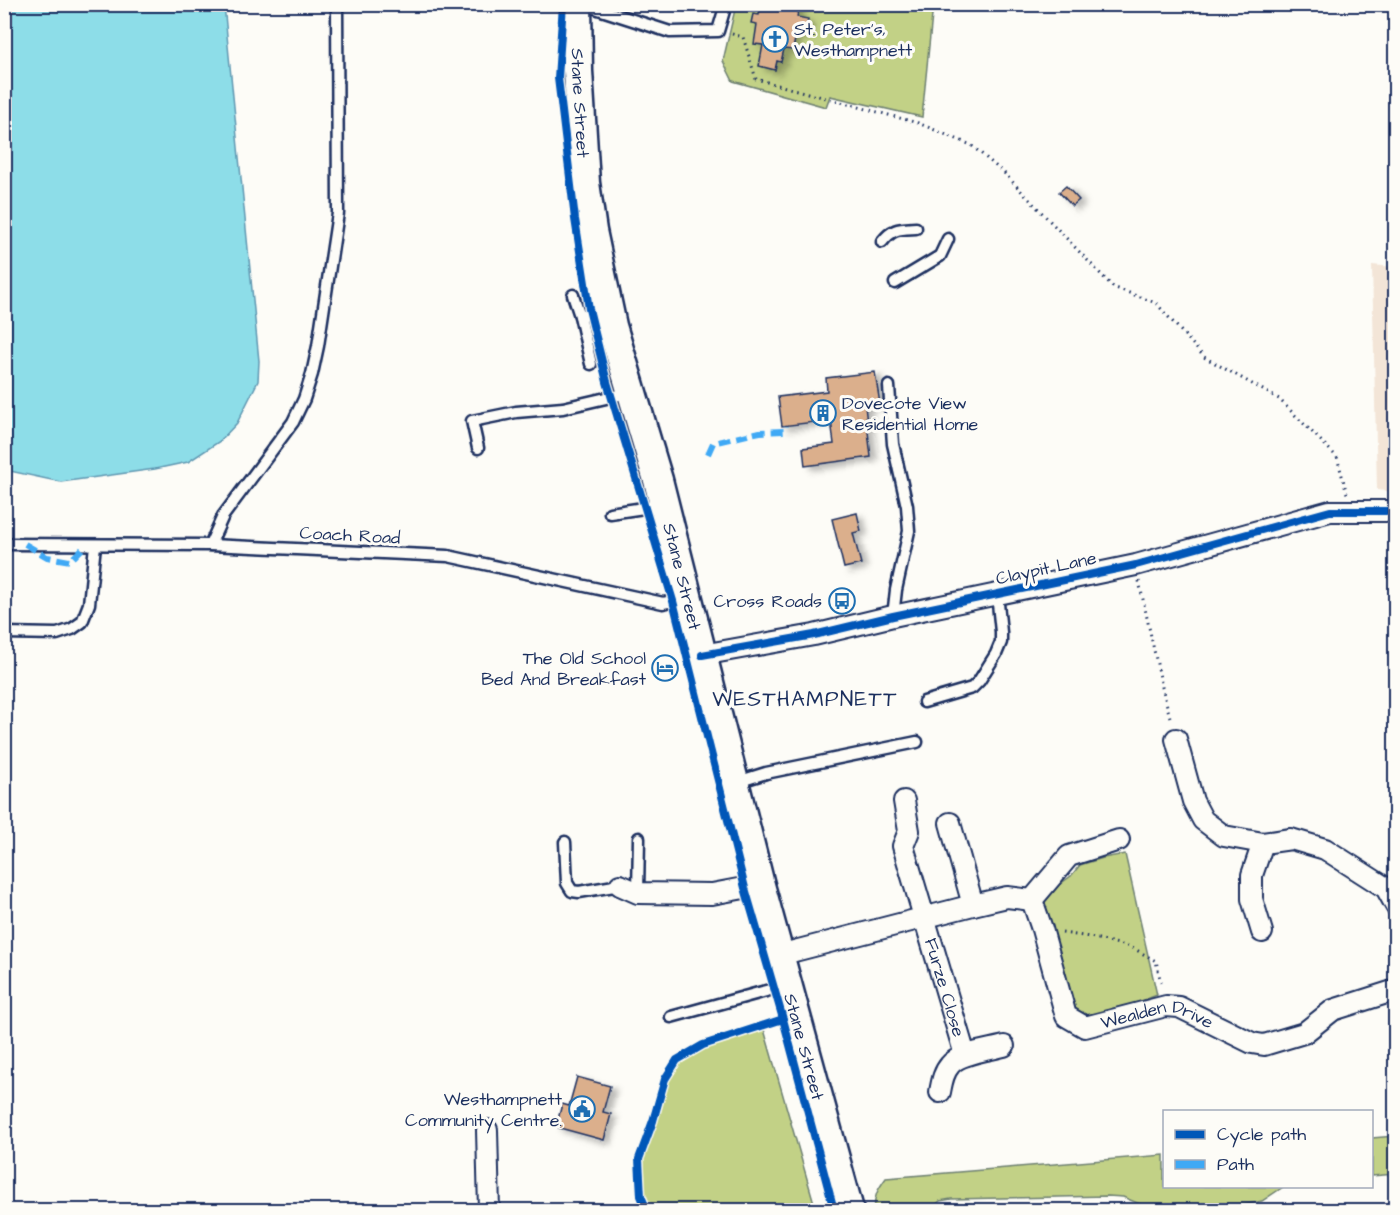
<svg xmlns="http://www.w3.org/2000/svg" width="1400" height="1215" viewBox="0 0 1400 1215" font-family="'Architects Daughter',sans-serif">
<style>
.built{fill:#f3e5d7}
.green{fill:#c2d186;stroke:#6e8072;stroke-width:1.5}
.water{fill:#8ddde8;stroke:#5f97b1;stroke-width:1.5}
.building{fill:#dbaf8c;stroke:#1b2f5e;stroke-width:1.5;filter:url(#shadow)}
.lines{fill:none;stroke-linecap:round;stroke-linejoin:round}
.lane-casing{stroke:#1b2f5e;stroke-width:15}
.street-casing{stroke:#1b2f5e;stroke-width:24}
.secondary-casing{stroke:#1b2f5e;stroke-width:33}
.path{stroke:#1b2f5e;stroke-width:3;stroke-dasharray:1.5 4.5;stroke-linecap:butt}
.lane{stroke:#fdfcf7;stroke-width:10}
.street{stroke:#fdfcf7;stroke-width:20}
.secondary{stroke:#fdfcf7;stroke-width:28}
.quiet{stroke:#3fa9f5;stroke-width:6;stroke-dasharray:12 6;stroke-linecap:butt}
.cycleway-casing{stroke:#fdfcf7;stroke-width:11}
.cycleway{stroke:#0057b8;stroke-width:8}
.labels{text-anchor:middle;stroke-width:6;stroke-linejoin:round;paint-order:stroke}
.poi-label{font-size:18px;fill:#1b2f5e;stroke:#fdfcf7;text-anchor:end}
.street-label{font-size:18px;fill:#1b2f5e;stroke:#fdfcf7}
.quarter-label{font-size:21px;letter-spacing:1.5px;fill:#1b2f5e;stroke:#fdfcf7}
</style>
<defs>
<filter id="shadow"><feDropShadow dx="6" dy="4" stdDeviation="3" flood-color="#0004"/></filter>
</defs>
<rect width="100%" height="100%" fill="#fdfcf7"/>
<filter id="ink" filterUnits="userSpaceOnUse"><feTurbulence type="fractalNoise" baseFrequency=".0167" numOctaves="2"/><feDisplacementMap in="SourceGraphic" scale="12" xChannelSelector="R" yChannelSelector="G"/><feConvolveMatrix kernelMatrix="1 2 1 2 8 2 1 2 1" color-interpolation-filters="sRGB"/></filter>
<g filter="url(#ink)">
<!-- built -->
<polygon class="built" points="1372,265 1395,267 1395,492 1377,490"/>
<!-- green -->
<g class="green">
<polygon points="736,5 933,5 922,117 830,96 826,107 733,81 723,61"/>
<polygon points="1125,854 1157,995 1099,1018 1087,1015 1076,1010 1067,1000 1042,909 1045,895 1071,876 1080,865 1103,858"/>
<polygon points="763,1026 816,1210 647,1210 641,1196 639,1159 653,1121 665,1079 677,1060 703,1045"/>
<polygon points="1395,1136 1395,1174 1372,1176 1372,1138"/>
<path d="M 1164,1155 L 1164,1186 L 1283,1187 L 1262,1201 L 1221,1210 L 1154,1210 L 1123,1197 L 1108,1196 L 951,1199 L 940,1201 L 930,1210 L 875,1210 C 873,1197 878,1189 886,1178 Z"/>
</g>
<!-- water -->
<polygon class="water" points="4,5 224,5 259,361 258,381 237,423 220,441 188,462 155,469 61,482 5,470"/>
<!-- building -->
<g class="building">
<polygon points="761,4 799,5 797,17 808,19 806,35 796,33 793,50 784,49 781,62 777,61 775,70 759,66 763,45 754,44 757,24 751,23 753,14 759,15"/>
<polygon points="1066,186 1079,200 1072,206 1059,192"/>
<polygon points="875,372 880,404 865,406 871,457 805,466 803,448 834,444 831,420 782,426 778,397 827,391 826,378"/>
<polygon points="857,513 861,531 853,533 861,564 844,568 832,519"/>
<polygon points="577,1077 610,1086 603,1112 611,1114 604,1140 556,1127 562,1104 569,1106"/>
</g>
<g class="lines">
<!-- lane casing -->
<g class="lane-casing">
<g id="lane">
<polyline points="583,4 670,32 718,31 726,4"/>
<path d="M 882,242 C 893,228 899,229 916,228"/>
<polyline points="895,283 940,256 948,239"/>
<polyline points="573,295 580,316"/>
<polyline points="591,364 580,316 608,311"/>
<polyline points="889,386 893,444 907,506 909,531 896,590 893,616"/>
<polyline points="478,448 472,421 516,412 563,408 632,392"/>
<polyline points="610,513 664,505"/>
<polyline points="4,544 210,545 448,556 663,603 688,598"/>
<polyline points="210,545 223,516 293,422 304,399 312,374 318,346 338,213 337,4"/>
<polyline points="4,633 57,634 72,629 82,622 89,604 95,545"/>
<polyline points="924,702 972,688 979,681 996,654 1001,642 1001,632 997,594"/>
<polyline points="734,783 766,773 917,742"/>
<polyline points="565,842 567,883 572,891 579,892 620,885"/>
<polyline points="638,893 639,838"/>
<polyline points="671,1017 788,985"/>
</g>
</g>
<!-- street casing -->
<g class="street-casing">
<g id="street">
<polyline points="702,655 814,635 893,616 1136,565 1330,511 1396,511"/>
<polyline points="1176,739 1193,801 1203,820 1224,836 1263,843 1291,839 1325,849 1386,888 1396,906"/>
<path id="s1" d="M 904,801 L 909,831 L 903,846 L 965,1055"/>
<polyline points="950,823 973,905"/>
<polyline points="620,885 638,893 712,894 760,885"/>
<path id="s2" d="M 1032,900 L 1042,929 L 1066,1016 L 1085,1027 L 1166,1006 L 1179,1007 L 1252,1043 L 1264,1045 L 1304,1033 L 1333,1010 L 1396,990"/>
<polyline points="1032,900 1069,856 1119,840"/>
<polyline points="1262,932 1252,899 1252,875 1263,843"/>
<polyline points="779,955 973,905 1007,897 1032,900"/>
<path d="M 940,1092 C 942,1082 943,1073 950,1065 C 959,1053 990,1050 1004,1046"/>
<polyline points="487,1130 489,1210"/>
</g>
</g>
<!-- secondary casing -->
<g class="secondary-casing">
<g id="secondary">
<path id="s3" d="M 577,4 L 578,71 L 585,183 L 592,231 L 612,326 L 658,480 L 760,885 L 849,1210"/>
</g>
</g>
<!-- path -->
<g class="path">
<polyline points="732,34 743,37 756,79 918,123 971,145 1004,173 1113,287 1156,303 1204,357 1279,399 1337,457 1347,494"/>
<polyline points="1139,581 1162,687 1171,721"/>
<polyline points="1062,933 1090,937 1131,947 1156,961 1162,987"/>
</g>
<!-- lane -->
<use href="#lane" class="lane"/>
<!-- street -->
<use href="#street" class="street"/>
<!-- secondary -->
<use href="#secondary" class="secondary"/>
<!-- quiet -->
<g class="quiet">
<polyline points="708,454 713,443 760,432 785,431 786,426"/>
<polyline points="25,544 47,557 70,561 86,545"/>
</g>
<!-- cycleway casing -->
<g class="cycleway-casing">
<g id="cycleway">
<polyline points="563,4 558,78 575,219 589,309 607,382 673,601 745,888 783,1019 834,1210"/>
<polyline points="702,655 814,635 893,616 1136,565 1330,511 1396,511"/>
<polyline points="647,1210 641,1196 639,1159 653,1121 665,1079 677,1060 703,1045 783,1019"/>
</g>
</g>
<!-- cycleway -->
<use href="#cycleway" class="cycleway"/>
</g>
</g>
<!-- icons -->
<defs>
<g id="church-ring" transform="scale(1.35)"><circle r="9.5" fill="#fdfcf7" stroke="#1f6fb2" stroke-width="1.5"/><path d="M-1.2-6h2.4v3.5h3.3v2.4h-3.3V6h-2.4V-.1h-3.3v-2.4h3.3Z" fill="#1f6fb2"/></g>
<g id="building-ring" transform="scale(1.35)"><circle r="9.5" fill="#fdfcf7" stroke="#1f6fb2" stroke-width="1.5"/><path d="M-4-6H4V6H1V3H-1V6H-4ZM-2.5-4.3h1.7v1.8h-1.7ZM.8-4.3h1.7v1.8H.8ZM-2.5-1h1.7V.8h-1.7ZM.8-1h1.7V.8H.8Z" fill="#1f6fb2"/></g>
<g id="bus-ring" transform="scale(1.35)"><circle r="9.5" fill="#fdfcf7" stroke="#1f6fb2" stroke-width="1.5"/><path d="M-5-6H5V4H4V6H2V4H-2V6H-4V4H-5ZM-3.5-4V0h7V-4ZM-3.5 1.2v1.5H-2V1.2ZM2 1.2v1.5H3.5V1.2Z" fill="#1f6fb2"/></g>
<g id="hotel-ring" transform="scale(1.35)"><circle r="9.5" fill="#fdfcf7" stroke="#1f6fb2" stroke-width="1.5"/><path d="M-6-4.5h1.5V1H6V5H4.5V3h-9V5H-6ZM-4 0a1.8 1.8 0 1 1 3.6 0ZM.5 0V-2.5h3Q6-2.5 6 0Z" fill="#1f6fb2"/></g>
<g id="civic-ring" transform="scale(1.35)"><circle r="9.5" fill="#fdfcf7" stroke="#1f6fb2" stroke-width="1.5"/><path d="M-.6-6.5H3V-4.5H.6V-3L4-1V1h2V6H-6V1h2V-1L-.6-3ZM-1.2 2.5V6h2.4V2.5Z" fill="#1f6fb2"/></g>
</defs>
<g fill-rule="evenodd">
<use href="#church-ring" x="775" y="39"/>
<use href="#building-ring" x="823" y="413"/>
<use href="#bus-ring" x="842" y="601"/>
<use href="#hotel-ring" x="665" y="668"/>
<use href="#civic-ring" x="582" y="1109"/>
</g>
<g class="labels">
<!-- poi labels -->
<g class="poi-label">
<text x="794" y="35" text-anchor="start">St. Peter's,<tspan x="794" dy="21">Westhampnett</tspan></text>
<text x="842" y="409" text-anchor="start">Dovecote View<tspan x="842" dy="21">Residential Home</tspan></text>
<text x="822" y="607">Cross Roads</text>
<text x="646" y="664">The Old School<tspan x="646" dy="21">Bed And Breakfast</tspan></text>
<text x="562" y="1105">Westhampnett<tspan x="562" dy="21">Community Centre.</tspan></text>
</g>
<!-- street labels -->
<g class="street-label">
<text dy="6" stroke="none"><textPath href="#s3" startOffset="99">Stane Street</textPath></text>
<text transform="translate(350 535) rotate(3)" y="6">Coach Road</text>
<text transform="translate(1046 568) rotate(-12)" y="6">Claypit Lane</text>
<text dy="6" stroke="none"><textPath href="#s3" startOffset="585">Stane Street</textPath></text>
<text dy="6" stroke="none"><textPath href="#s1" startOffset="194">Furze Close</textPath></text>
<text dy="6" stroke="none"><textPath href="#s2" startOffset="218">Wealden Drive</textPath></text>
<text dy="6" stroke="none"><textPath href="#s3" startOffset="1071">Stane Street</textPath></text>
</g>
<!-- quarter labels -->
<g class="quarter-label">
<text x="805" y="706">WESTHAMPNETT</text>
</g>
</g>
<!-- margin -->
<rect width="1400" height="1215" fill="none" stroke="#fdfcf7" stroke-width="24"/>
<rect x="12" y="12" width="1376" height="1191" fill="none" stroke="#1b2f5e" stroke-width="2" filter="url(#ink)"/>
<!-- legend -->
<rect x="1163" y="1110" width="210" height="78" fill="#fdfcf7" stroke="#a3aaba" stroke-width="1.5"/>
<rect x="1175" y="1130" width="30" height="9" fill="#0057b8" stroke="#a3aaba" stroke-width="1.5"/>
<text x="1217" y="1140" font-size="18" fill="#1b2f5e">Cycle path</text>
<rect x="1175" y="1160" width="30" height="9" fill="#3fa9f5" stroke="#a3aaba" stroke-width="1.5"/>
<text x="1217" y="1170" font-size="18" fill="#1b2f5e">Path</text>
</svg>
